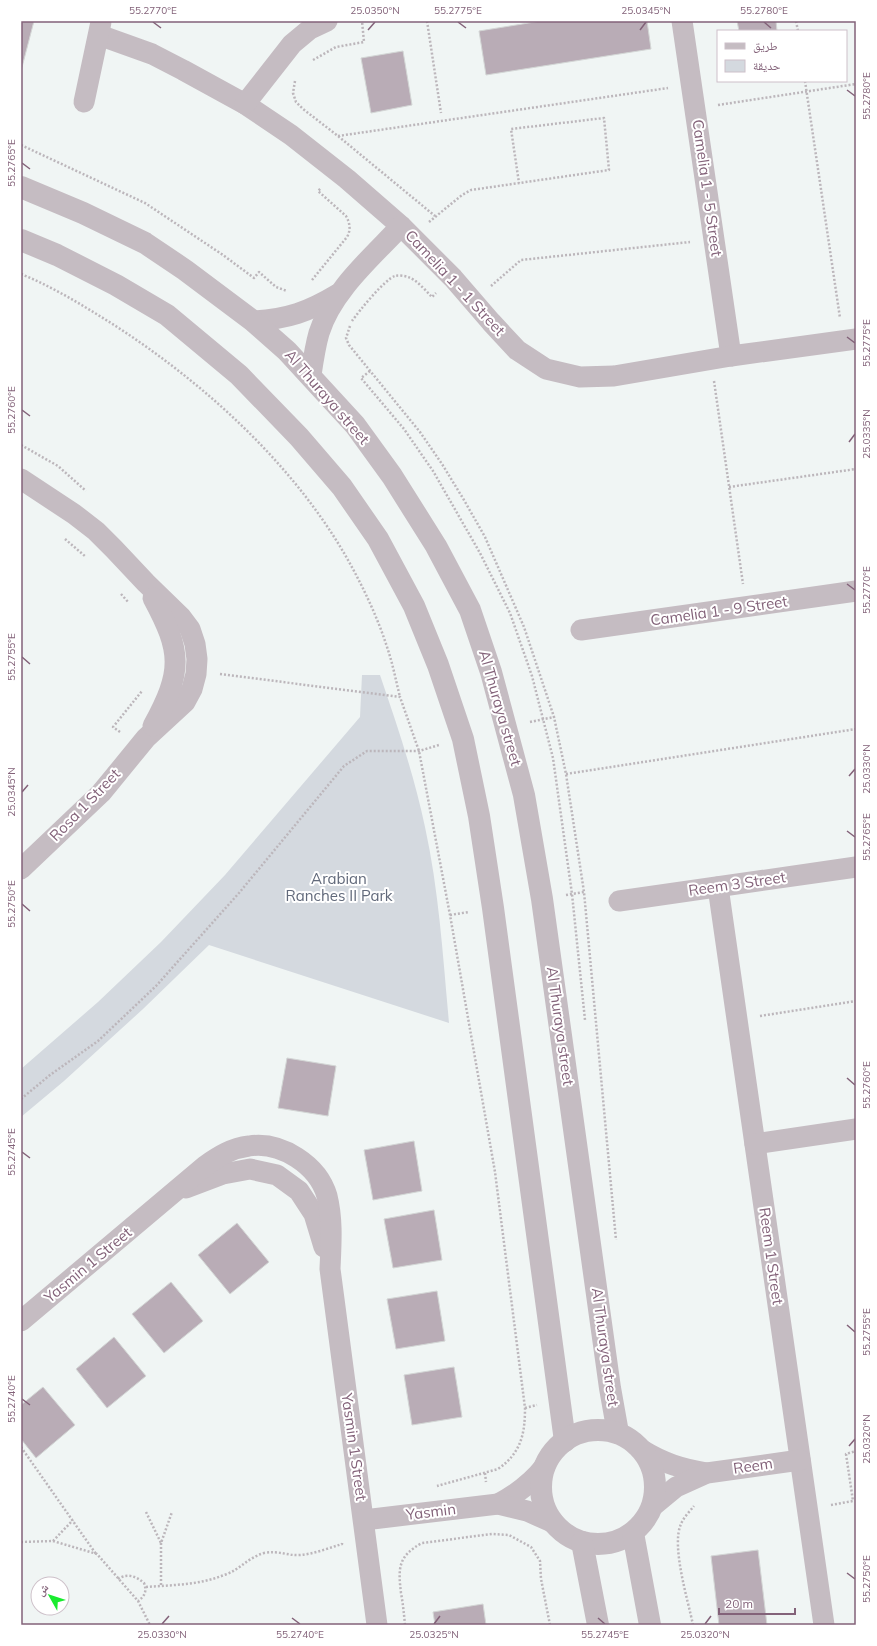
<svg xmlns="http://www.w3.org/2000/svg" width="877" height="1646" viewBox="0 0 877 1646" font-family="Mulish,'Noto Naskh Arabic',sans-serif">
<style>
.green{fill:#d4d9df}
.building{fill:#b9acb6;stroke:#d3d6d5}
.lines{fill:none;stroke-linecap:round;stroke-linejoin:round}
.path{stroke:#bcb6bb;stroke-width:2.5;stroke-dasharray:2 2;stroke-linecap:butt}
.minor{stroke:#c5bcc2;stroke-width:21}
.tertiary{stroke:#c5bcc2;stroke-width:22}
.ticks{fill:none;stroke:#836279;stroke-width:1.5}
.labels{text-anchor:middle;stroke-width:4;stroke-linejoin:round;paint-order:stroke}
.street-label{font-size:15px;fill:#836279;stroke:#fff}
.park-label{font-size:15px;fill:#61697a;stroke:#fff}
.neatline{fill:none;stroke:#836279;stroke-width:1.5}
.ticks-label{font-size:10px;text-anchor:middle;fill:#836279}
</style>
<rect width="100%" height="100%" fill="#f0f5f4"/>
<!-- green -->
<path class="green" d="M 362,675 L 380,675 C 397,725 414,775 425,827 C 439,891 443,957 449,1023 L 209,945 L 143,1009 L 64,1081 L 21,1117 L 21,1069 L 98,1002 L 161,942 L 225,875 L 360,717 Z"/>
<!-- building -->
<g class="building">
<polygon points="21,21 34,21 21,71"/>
<polygon points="541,21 647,21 651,49 486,75 479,31"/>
<polygon points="737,21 776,21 777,31 739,31"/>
<polygon points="403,51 412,105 371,113 361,58"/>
<polygon points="287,1058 336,1066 328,1116 278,1108"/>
<polygon points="414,1141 422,1191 373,1200 364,1150"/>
<polygon points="434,1210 442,1260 393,1268 384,1219"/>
<polygon points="237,1223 269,1262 230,1294 198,1255"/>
<polygon points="171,1282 203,1321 164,1353 132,1314"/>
<polygon points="437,1291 445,1341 396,1349 387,1299"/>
<polygon points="114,1337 146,1376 107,1408 76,1369"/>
<polygon points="454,1367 462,1417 412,1425 404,1375"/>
<polygon points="43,1387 75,1425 36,1458 21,1439 21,1405"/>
<polygon points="758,1550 767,1625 719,1625 711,1556"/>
<polygon points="483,1604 486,1625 435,1625 433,1612"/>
</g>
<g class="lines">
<!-- path -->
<g class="path">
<polyline points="427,21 441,113"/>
<polyline points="796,21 798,31"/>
<polyline points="313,60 336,47 364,42 362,21"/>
<polyline points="295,81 293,93 296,102 303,109 338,136 435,216"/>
<polyline points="805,81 840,318"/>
<polyline points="718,105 856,84"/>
<polyline points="338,136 668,88"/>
<polyline points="21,145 145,203 223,255 254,278 259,272 276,287 287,291"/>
<polyline points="429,222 462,195 471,190 609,170 604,118 511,129 519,183"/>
<path d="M 21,274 C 53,287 82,305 111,323 C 200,380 286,457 341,548 C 360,580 377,615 388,650 C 393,665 396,681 400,697"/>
<path d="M 312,280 L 347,237 C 351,230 350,223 346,216 L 318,191 L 321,188"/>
<polyline points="491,286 521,260 690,242"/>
<path d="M 352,321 C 359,311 385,279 395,276 C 399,275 405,276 408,277 C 417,280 425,290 432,297 L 436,293"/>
<polyline points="350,326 346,338 349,345 420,432 442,464 464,500 485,537 524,627 554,717 566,774 584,892 616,1240"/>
<polyline points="370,371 361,378 404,429 433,471 480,553 510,613 532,676 553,758 572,894 585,1020"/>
<polyline points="714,381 743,584"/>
<polyline points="21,445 58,466 86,491"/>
<polyline points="729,487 856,469"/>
<polyline points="65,539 86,557"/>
<polyline points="121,594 129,603"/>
<path d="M 220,674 L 400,697 L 419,751 L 450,915 L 495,1172 L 525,1408 C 525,1434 521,1453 498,1469 L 437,1486"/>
<polyline points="530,722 554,717"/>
<polyline points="120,732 113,727 142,691"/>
<polyline points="566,774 856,729"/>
<polyline points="566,895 584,892"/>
<polyline points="450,915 469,912"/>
<polyline points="760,1016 856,1001"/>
<polyline points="21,1099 50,1075 98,1041 156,986 239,893 344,766 367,751 419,751 439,745"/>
<polyline points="525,1408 537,1405"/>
<polyline points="21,1447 96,1554"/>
<polyline points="485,1473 486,1482"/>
<polyline points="831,1505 853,1501 846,1454 856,1451"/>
<polyline points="146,1512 161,1543 172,1512"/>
<polyline points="53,1541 73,1520"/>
<polyline points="21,1542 53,1541 97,1554 138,1601 150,1625"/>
<polyline points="161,1543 161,1586"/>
<path d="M 118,1579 C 127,1573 136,1576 144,1583 C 147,1591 145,1596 138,1601"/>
<path d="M 146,1587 C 172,1585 200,1585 224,1575 C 240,1570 247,1558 264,1553 C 279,1550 287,1556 300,1555 C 314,1554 329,1548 342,1544 L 342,1543"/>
<path d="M 405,1625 C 404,1614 403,1604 401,1593 C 398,1568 398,1556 422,1543 L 492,1534 L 509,1535 L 531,1547 L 540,1561 L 541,1579 L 550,1625"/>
<path d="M 693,1625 C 688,1600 671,1546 681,1524 C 684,1517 690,1511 694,1506"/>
</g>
<!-- minor -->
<g class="minor">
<polyline points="682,21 731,356"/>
<polyline points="99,35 152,54 183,70 245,104 291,135 347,179 401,226 453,278 491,322 517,350 546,369 580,377 614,376 731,356 856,339"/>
<polyline points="84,102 101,22"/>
<polyline points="245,104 292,44 310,29 327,21"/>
<path d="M 253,321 C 288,319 308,312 338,294"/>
<path d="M 311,375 C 313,361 315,347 319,333 C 332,291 372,257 401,226"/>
<polyline points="21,479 74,514 96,531 114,549 146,583 181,617 190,629 195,644 197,659 196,674 192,689 185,702 146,738 101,793 21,869"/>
<polyline points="581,630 856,591"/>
<path d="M 153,726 C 183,671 182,652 153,598"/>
<polyline points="718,887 824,1625"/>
<polyline points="619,901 856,867"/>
<polyline points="755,1144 856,1129"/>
<polyline points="186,1188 223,1174 250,1169 277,1175 299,1191 314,1214 324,1247"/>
<path d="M 21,1321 L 205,1166 C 219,1156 232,1148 249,1146 C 281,1141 318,1165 327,1196 C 333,1220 331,1245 330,1269 L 377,1625"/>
<path d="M 642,1450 C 663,1463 682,1469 707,1473"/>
<path d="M 498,1504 C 517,1494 532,1483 545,1466"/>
<polyline points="653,1506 676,1487 707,1473 800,1460"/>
<polyline points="364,1520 498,1504 527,1511 554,1523"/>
</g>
<!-- tertiary -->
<g class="tertiary">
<polyline points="21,187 83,213 145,243 185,270 253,321 287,351 355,425 392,476 436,546 470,610 491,672 524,795 542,899 610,1388 618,1433"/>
<polyline points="21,240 57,255 116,285 167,315 239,375 299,437 342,487 378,539 414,606 438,665 463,739 479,816 493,908 565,1441"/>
<circle cx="598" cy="1487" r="57"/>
<polyline points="633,1533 650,1625"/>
<polyline points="582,1542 598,1625"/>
</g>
</g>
<!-- ticks -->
<path class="ticks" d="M 153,22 L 161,28M 458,22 L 466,28M 764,22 L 771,28M 368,30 L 375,22M 640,30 L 646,22M 847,90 L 855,96M 22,163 L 30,169M 847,337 L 855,343M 22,410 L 30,416M 849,442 L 855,434M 847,584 L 855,590M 22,657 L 30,664M 849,776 L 855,769M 22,792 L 28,785M 847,831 L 855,837M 22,904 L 30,911M 847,1078 L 855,1085M 22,1152 L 30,1158M 847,1325 L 855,1332M 22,1399 L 30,1405M 849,1446 L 855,1439M 847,1573 L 855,1579M 292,1618 L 300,1624M 598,1618 L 605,1624M 162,1624 L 169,1616M 434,1624 L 440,1616M 705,1624 L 711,1616"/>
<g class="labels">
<!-- street labels -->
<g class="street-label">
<text transform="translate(707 188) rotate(82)" y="5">Camelia 1 - 5 Street</text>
<text transform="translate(455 283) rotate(47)" y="5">Camelia 1 - 1 Street</text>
<text transform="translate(327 397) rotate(49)" y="5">Al Thuraya street</text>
<text transform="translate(719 611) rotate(-8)" y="5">Camelia 1 - 9 Street</text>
<text transform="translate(500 708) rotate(74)" y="5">Al Thuraya street</text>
<text transform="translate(85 805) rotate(-46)" y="5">Rosa 1 Street</text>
<text transform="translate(737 884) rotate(-8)" y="5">Reem 3 Street</text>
<text transform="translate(560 1026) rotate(82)" y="5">Al Thuraya street</text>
<text transform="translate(771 1256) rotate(82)" y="5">Reem 1 Street</text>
<text transform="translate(88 1265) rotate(-40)" y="5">Yasmin 1 Street</text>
<text transform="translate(605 1347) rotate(82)" y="5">Al Thuraya street</text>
<text transform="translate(354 1447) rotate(82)" y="5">Yasmin 1 Street</text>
<text transform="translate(753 1466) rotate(-8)" y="5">Reem</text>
<text transform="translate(431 1512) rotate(-7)" y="5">Yasmin</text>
</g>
<!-- park labels -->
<g class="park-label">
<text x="339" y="884">Arabian<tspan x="339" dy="17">Ranches II Park</tspan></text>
</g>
</g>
<!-- border -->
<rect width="877" height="1646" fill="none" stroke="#ffffff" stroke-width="44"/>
<!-- legend -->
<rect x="717" y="30" width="130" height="52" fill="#ffffff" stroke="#cdc0c9"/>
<rect x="725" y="43" width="20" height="6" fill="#c5bcc2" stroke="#cdc0c9"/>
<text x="753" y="50" font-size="12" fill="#836279">طريق</text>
<rect x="725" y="60" width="20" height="12" fill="#d4d9df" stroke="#cdc0c9"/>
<text x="753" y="70" font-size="12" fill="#836279">حديقة</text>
<!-- north arrow -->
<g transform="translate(50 1596) rotate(309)"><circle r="19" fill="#ffffff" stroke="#cdc0c9"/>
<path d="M0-3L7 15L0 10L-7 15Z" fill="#19eb2e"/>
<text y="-6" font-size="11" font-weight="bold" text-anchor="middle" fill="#836279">ش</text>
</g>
<!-- scale -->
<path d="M719 1608v6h76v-6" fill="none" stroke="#836279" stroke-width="2"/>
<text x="725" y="1608" font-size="12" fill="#836279" stroke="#ffffff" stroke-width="3" paint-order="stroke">20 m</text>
<rect x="22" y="22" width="833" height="1602" class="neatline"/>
<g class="ticks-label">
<text x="153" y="14">55.2770°E</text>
<text x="375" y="14">25.0350°N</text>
<text x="458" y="14">55.2775°E</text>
<text x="646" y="14">25.0345°N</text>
<text x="764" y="14">55.2780°E</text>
<text transform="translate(866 96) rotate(-90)" y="4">55.2780°E</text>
<text transform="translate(11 163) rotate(-90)" y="4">55.2765°E</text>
<text transform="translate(866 343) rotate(-90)" y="4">55.2775°E</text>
<text transform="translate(11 410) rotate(-90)" y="4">55.2760°E</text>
<text transform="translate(866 434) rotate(-90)" y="4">25.0335°N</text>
<text transform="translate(866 590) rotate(-90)" y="4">55.2770°E</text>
<text transform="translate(11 657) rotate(-90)" y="4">55.2755°E</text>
<text transform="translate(866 769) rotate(-90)" y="4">25.0330°N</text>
<text transform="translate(11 792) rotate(-90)" y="4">25.0345°N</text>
<text transform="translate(866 837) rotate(-90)" y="4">55.2765°E</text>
<text transform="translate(11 904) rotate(-90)" y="4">55.2750°E</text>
<text transform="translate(866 1085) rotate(-90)" y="4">55.2760°E</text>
<text transform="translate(11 1152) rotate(-90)" y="4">55.2745°E</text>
<text transform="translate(866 1332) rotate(-90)" y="4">55.2755°E</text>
<text transform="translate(11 1399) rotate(-90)" y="4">55.2740°E</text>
<text transform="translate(866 1439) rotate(-90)" y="4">25.0320°N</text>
<text transform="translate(866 1579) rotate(-90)" y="4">55.2750°E</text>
<text x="162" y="1638">25.0330°N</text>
<text x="300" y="1638">55.2740°E</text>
<text x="434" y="1638">25.0325°N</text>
<text x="605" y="1638">55.2745°E</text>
<text x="705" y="1638">25.0320°N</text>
</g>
</svg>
